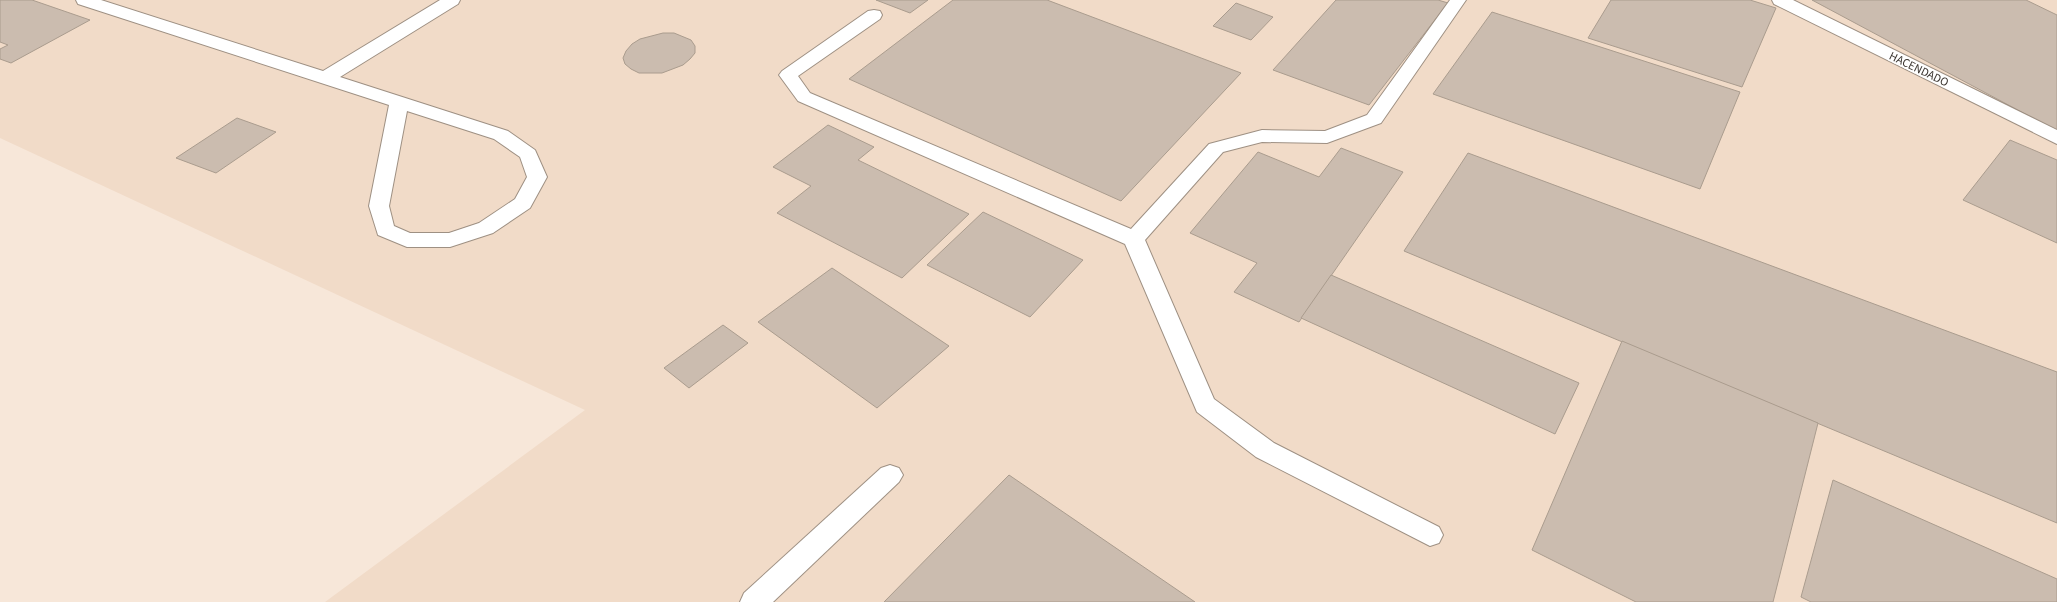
<svg xmlns="http://www.w3.org/2000/svg" width="2057" height="602" viewBox="0 0 2057 602" font-family="'Source Sans 3',sans-serif">
<style>
.built{fill:#f1dbc8}
.building{fill:#cbbcaf;stroke:#aa9c8e}
.lines{fill:none;stroke-linecap:round;stroke-linejoin:round}
.minor-casing{stroke:#9e9083;stroke-width:2}
.minor{fill:#fff;fill-rule:evenodd}
.labels{text-anchor:middle;stroke-width:3.5;stroke-linejoin:round;paint-order:stroke}
.street-label{font-size:12px;fill:#39332e;stroke:#fff}
</style>
<rect width="100%" height="100%" fill="#f7e7d9"/>
<!-- built -->
<polygon class="built" points="0,0 2057,0 2057,602 325,602 585,410 0,138"/>
<!-- building -->
<g class="building">
<polygon points="0,0 32,0 90,20 11,63 0,59 0,49 8,45 0,42"/>
<polygon points="876,0 928,0 910,13"/>
<polygon points="953,0 1047,0 1241,73 1121,201 849,79"/>
<polygon points="1336,0 1438,0 1448,3 1369,105 1273,70"/>
<polygon points="1611,0 1750,0 1776,8 1742,87 1588,38"/>
<polygon points="1812,0 2026,0 2057,15 2057,131"/>
<polygon points="1236,3 1273,17 1251,40 1213,26"/>
<polygon points="1492,12 1740,92 1700,189 1433,94"/>
<polygon points="663,33 674,33 691,40 695,46 695,53 690,59 683,65 662,73 639,73 631,69 625,64 623,58 626,51 632,44 640,39"/>
<polygon points="237,118 276,132 216,173 176,158"/>
<polygon points="828,125 874,147 858,160 969,214 902,278 777,213 811,186 773,167"/>
<polygon points="2010,140 2057,160 2057,243 1963,200"/>
<polygon points="1341,148 1403,172 1299,322 1234,292 1257,263 1190,233 1258,152 1319,177"/>
<polygon points="1468,153 2057,372 2057,523 1404,251"/>
<polygon points="983,212 1083,260 1030,317 927,265"/>
<polygon points="832,268 949,346 877,408 758,322"/>
<polygon points="1331,275 1579,383 1555,434 1301,318"/>
<polygon points="723,325 748,343 689,388 664,368"/>
<polygon points="1622,341 1818,423 1773,602 1636,602 1532,550"/>
<polygon points="1009,475 1195,602 884,602"/>
<polygon points="1833,480 2057,579 2057,602 1811,602 1801,597"/>
</g>
<g class="lines">
<!-- minor casing -->
<g class="minor-casing">
<g id="minor">
<path d="M 76,0 L 101,0 L 323,71 L 440,0 L 460,0 L 458,4 L 340,77 L 508,131 L 535,150 L 547,177 L 530,208 L 493,233 L 450,247 L 407,247 L 378,235 L 369,206 L 389,105 L 78,4 ZM 407,111 L 494,139 L 520,157 L 527,177 L 515,199 L 479,223 L 449,233 L 410,233 L 394,226 L 389,206 Z"/>
<polygon points="1450,0 1466,0 1381,123 1327,143 1262,142 1223,152 1145,240 1214,399 1274,443 1439,527 1443,535 1439,543 1430,546 1256,457 1197,412 1125,244 798,101 779,75 782,71 868,11 874,10 880,11 882,15 880,19 798,76 810,93 1131,229 1209,144 1262,130 1325,131 1367,115"/>
<polygon points="1772,0 1793,0 2057,130 2057,144 1774,4"/>
<polygon points="890,465 899,468 903,475 899,482 773,602 740,602 744,593 881,468"/>
</g>
</g>
<!-- minor -->
<use href="#minor" class="minor"/>
</g>
<g class="labels">
<!-- street labels -->
<g class="street-label">
<text transform="translate(1919 69) rotate(26)" y="4">HACENDADO</text>
</g>
</g>
</svg>
